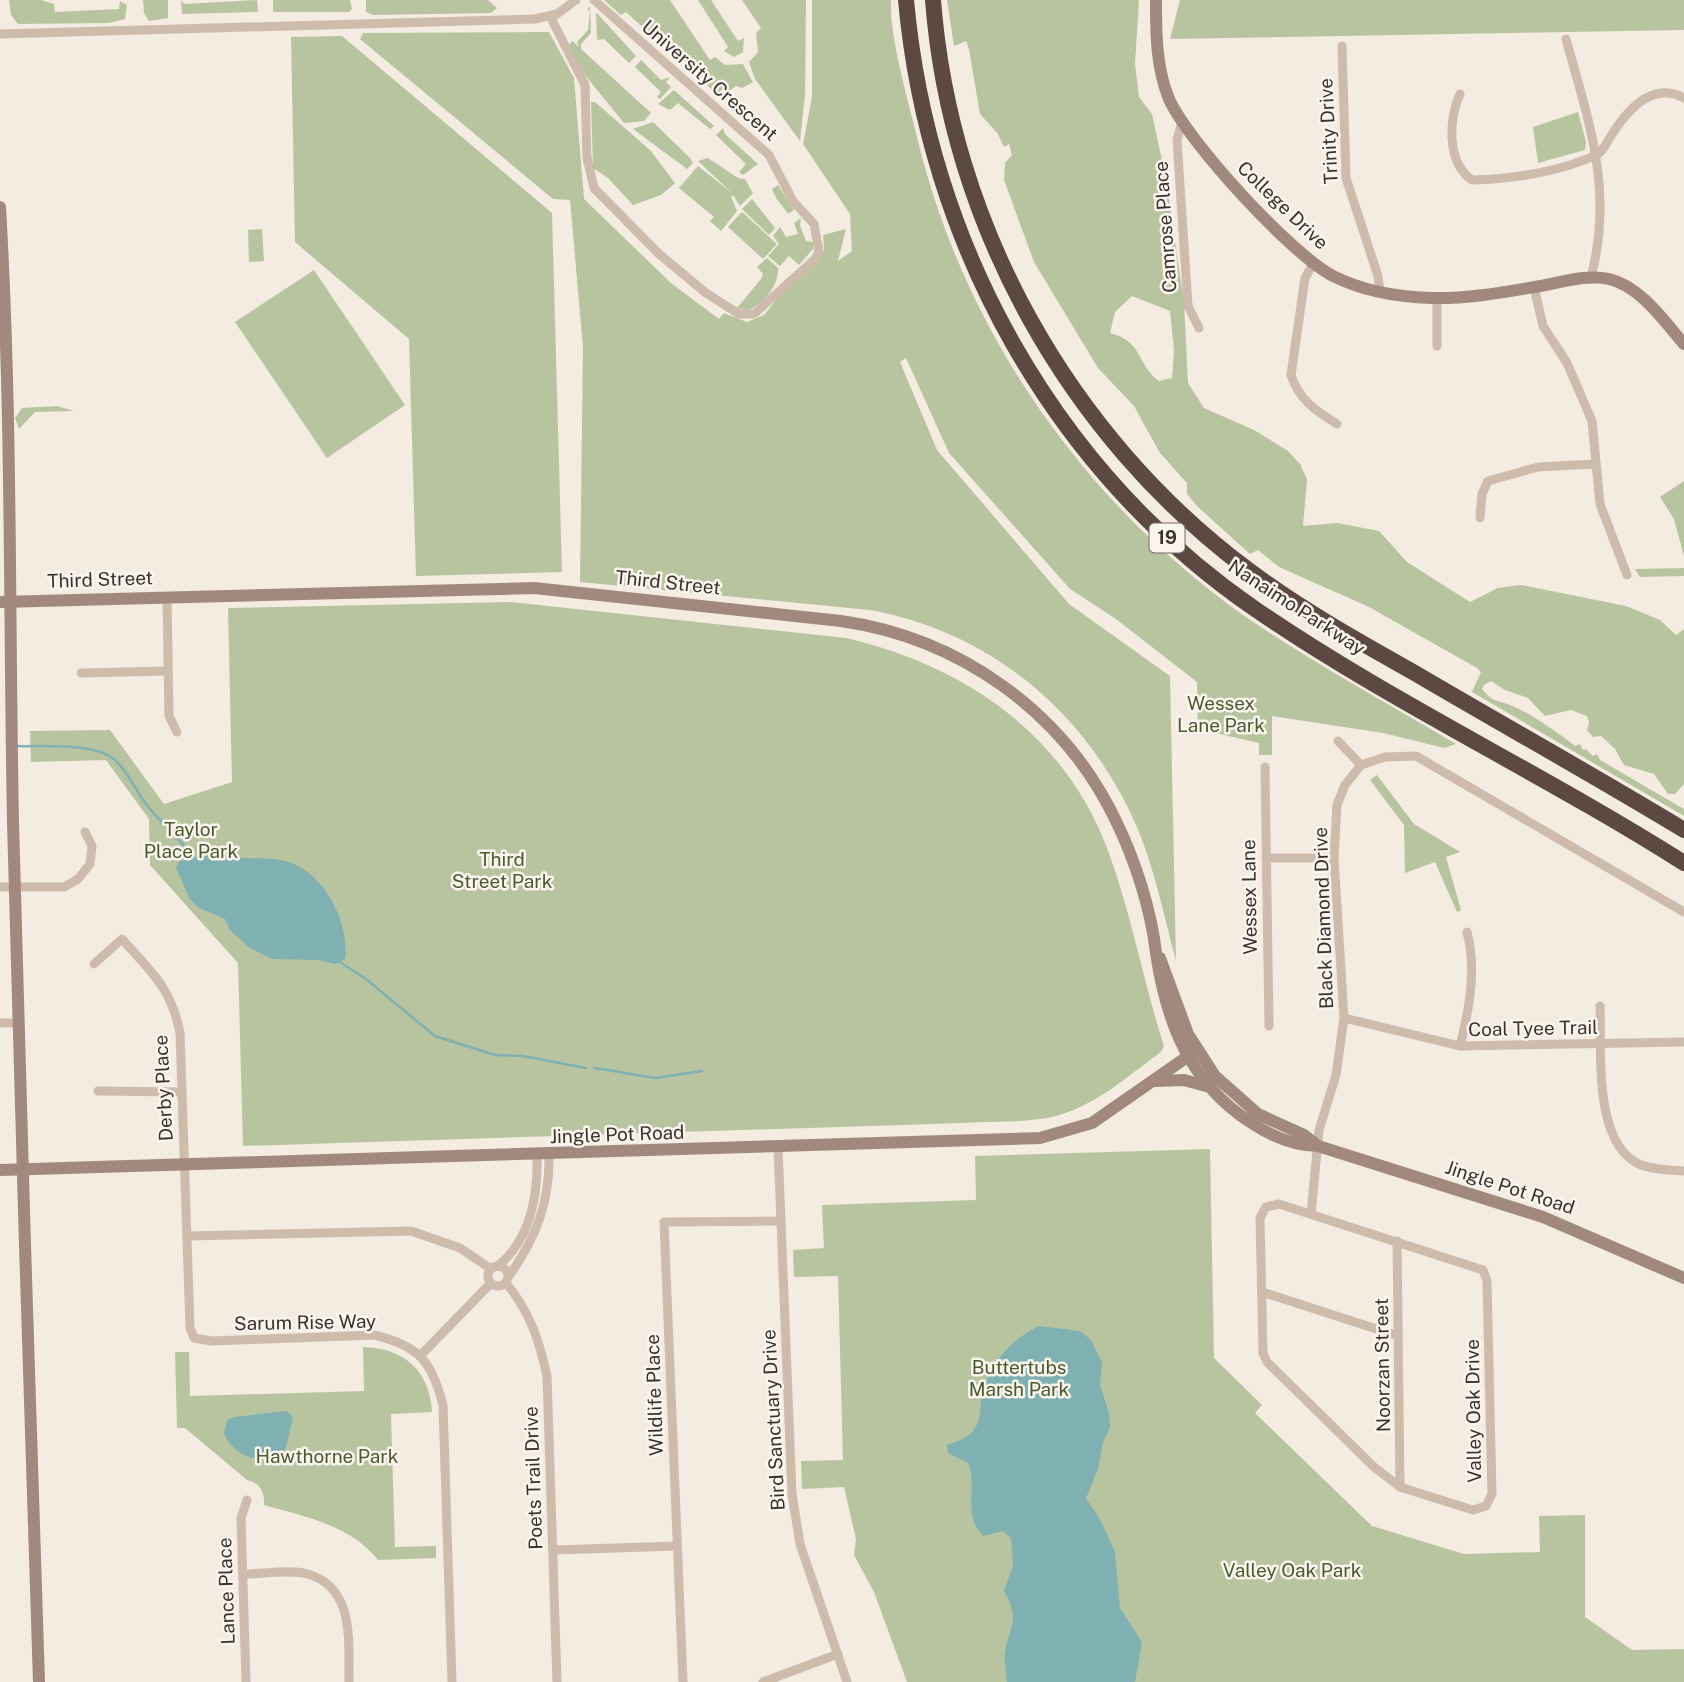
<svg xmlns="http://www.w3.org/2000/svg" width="1684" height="1682" viewBox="0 0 1684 1682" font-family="'Public Sans',sans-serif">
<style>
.green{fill:#b8c4a0;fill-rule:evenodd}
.water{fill:#7fb0b2}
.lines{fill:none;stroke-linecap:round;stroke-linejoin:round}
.stream{stroke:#7fb0b2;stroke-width:2.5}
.street{stroke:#cdbbac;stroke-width:9}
.secondary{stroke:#a18a7d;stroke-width:12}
.highway{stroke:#5c4a42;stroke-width:16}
.labels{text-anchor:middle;stroke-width:5;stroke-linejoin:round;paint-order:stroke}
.shield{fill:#fbf5ee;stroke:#756b66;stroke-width:2}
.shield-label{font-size:18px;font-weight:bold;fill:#3b302b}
.street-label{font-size:19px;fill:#3b302b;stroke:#fbf5ee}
.park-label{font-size:19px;fill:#4a5a2e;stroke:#fbf5ee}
</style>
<rect width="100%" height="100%" fill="#f4ebe1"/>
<!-- green -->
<g class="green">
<polygon points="9,0 41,0 54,4 55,12 119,9 120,1 127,5 125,19 109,23 18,24 11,15"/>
<polygon points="143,0 168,0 168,18 149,21 144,13"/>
<polygon points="181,0 184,4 257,0 258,12 182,14"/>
<polygon points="273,0 350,0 352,9 349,12 273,12"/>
<polygon points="366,0 488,0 497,8 491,13 373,15 366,12"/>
<polygon points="604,0 670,0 710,60 715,57 725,65 743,64 753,82 742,88 736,86 720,97 626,12 621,15"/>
<polygon points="698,0 711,0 738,41 744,38 743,52 734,57 724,51 728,47"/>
<polygon points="742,0 806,0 805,95 800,141 755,79 749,62 758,52 756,33 761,28"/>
<path d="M 812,0 L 891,0 C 889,38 910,107 919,145 C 966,334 1085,503 1243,615 C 1311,662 1385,702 1456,744 L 1444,748 L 1383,733 L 1272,716 L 1272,755 L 1259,755 L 1259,743 L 1198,729 L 1197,682 L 1116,619 L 1070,589 L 949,453 L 906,358 L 900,362 L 937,450 L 1069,604 L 1170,676 L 1176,961 C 1164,916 1155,870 1137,827 C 1088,714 992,632 870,610 L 580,582 L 583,347 L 570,200 L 553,199 L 360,39 L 363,33 L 549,32 L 574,78 L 584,199 L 672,284 L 719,319 L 724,313 L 747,322 L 764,315 L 780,295 L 819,260 L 824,250 L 823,235 L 846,229 L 838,261 L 852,251 L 850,214 L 803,144 L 812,97 Z"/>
<path d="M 947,0 L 1139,0 L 1135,64 L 1139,97 L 1152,114 L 1166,179 L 1184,303 L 1188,383 L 1204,408 L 1254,430 L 1288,451 L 1300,464 L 1307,479 L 1303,526 L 1337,523 L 1379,531 L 1407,562 L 1470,602 L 1498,588 L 1521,585 L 1626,606 L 1660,620 L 1676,635 L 1684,629 L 1684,784 L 1675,794 L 1668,794 L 1654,774 L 1624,765 L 1615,749 L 1601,736 L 1593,737 L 1587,730 L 1589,722 L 1587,716 L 1571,710 L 1545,716 L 1528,698 L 1505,690 L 1491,681 L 1484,685 L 1482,689 C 1494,703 1495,699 1510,705 C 1527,711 1560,734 1575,746 L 1580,744 L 1583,750 L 1586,749 L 1593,756 L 1597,754 L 1600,760 L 1684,809 L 1684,816 L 1472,692 L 1481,672 L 1477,668 L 1369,607 L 1279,567 L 1258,550 L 1250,554 L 1198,507 L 1187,494 L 1187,483 L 1160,453 L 1134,406 L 1098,368 L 1034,262 L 1004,180 L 1005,163 L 1012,155 L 1009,144 L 1004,147 L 998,134 L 980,114 L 969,49 L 966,41 L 954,46 ZM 1132,296 L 1170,311 L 1174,350 L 1172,378 L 1159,381 C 1137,365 1143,341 1110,333 L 1115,312 Z"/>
<polygon points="1180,0 1684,0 1684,30 1170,39"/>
<polygon points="590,6 591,33 581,44 581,49 651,113 644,121 624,123 585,75 569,46 572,41 579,47 577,42 588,30 590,10 587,10"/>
<polygon points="596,12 636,56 629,63 604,39 597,40"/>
<polygon points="342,36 552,213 562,572 416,576 409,339 295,242 291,37"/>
<polygon points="641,60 661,80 670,77 666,82 671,87 660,99 657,97 661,92 635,67"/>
<polygon points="674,90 714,126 710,129 678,103 670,110 658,104"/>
<polygon points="591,102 595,102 650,150 675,183 661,195 633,205 608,178 593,168"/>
<polygon points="1578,112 1586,142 1585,150 1538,163 1533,127"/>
<polygon points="653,122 690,158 693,163 687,169 633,129"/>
<polygon points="723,128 725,134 758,164 743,175 739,172 746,164 716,135"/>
<polygon points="708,158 738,178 745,179 753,193 740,206 733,195 731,197 737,211 721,231 710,221 714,217 679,188 698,166 732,193 698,161"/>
<path d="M 778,185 L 794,210 L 788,214 C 782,204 777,202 772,189 Z"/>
<polygon points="752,199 775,228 769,235 742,209"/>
<polygon points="742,212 777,244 763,259 728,227"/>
<polygon points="801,218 800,225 806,241 813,242 813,249 799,265 789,256 780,266 768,256 779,244 773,236 780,227 786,237 798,234 794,223"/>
<polygon points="262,229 264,261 249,262 248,230"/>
<path d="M 767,258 L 778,268 C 779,286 764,303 747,311 L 737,308 L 761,279 L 763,274 L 757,267 Z"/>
<polygon points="314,270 405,405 327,458 235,322"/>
<polygon points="57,406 74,411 35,412 19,429 15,418 22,408"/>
<polygon points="1684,481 1684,556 1674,519 1660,497"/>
<polygon points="1684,568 1684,576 1640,577 1635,569"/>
<path d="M 511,602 L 846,638 C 962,665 1063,732 1107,848 C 1131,912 1143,981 1164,1046 L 1161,1052 C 1132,1073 1104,1098 1071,1111 C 1039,1124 997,1121 963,1123 L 243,1146 L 238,963 L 150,865 L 149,819 L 106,760 L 31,762 L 30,731 L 110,730 L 164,804 L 232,782 L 228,608 Z"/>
<polygon points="1377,775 1414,824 1460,852 1446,857 1461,910 1457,912 1435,862 1405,873 1404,825 1370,780"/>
<polygon points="1210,1149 1214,1358 1262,1405 1255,1413 1372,1526 1464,1554 1540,1552 1539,1516 1585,1515 1585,1617 1632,1650 1684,1649 1684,1682 907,1682 874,1592 854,1555 856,1539 844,1487 802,1489 801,1461 843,1460 838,1276 794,1277 793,1250 824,1248 822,1205 976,1200 975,1156"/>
<path d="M 363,1347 C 404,1348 430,1371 432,1412 L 391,1414 L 395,1547 L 436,1546 L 436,1558 L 378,1560 C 350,1525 306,1517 264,1505 C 265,1492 260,1483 247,1480 L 185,1428 L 177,1428 L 175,1352 L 189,1352 L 190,1396 L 364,1391 Z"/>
</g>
<!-- water -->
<g class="water">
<path d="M 212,853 C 223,853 233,857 244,858 C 262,859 281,857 298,866 C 329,882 349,926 345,959 L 336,964 L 317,960 L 272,959 L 250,948 L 230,930 L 225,919 L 199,908 L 190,899 L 176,868 L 180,861 Z"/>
<path d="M 1039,1326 L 1080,1331 L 1091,1340 L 1102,1362 L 1100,1385 L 1109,1413 L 1110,1428 L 1103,1442 L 1098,1469 L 1086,1498 L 1102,1523 L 1115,1552 L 1120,1608 L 1142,1642 L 1135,1682 L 1007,1682 C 1007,1673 1004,1663 1005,1654 C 1008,1627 1022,1621 1004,1591 L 1013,1565 L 1011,1538 L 1003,1531 L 983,1536 C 962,1514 978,1488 968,1463 L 948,1453 L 947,1445 C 955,1442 966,1439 972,1432 C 982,1422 979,1409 982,1396 C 989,1364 1010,1340 1039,1326 Z"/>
<path d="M 287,1411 L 293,1418 L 285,1451 C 263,1466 236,1459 224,1434 L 227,1420 L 234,1417 Z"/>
</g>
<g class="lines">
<!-- stream -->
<g class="stream">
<path d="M 17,746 C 44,747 97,742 116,761 C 131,775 137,795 150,809 C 165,827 181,838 193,858"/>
<polyline points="340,962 366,979 435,1036 495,1055 523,1056 586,1068"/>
<polyline points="595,1068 655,1078 702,1071"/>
</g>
<!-- street -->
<g class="street">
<polyline points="550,16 585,85 587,158 594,188 659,254 706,293 739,314 754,314 815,259 819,252 814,224 793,201 769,155 594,0"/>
<polyline points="0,34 535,19 557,14 576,0"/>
<path d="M 1566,39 C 1589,123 1614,190 1591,277"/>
<polyline points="1342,46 1346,178 1378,276 1380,292"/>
<path d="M 1460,94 C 1449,119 1446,162 1472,180 C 1511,179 1559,172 1594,156 C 1603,153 1606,143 1611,136 C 1627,110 1652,81 1684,98"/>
<polyline points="1182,122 1177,140 1188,306 1199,328"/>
<path d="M 1314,262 L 1305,278 L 1291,375 C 1299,400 1316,411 1337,424"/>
<polyline points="1534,287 1543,326 1567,363 1592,421 1600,504 1627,575"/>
<polyline points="1437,346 1437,298"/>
<polyline points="1480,518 1482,494 1488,481 1538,467 1595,464"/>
<polyline points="167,597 169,716 177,732"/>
<polyline points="81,673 168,671"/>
<polyline points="1338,741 1361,765"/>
<polyline points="1265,767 1269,1026"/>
<polyline points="1266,858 1334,858"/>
<polyline points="0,887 64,887 78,879 90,864 92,846 85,832"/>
<path d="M 94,964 L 122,939 C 151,972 171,987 180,1033 L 190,1328 L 194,1338 L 212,1341 L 374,1335 C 420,1346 431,1361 443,1405 L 452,1682"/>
<path d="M 1600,1006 C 1602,1049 1592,1145 1641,1165 C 1655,1170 1670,1170 1684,1171"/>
<polyline points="1344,1018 1460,1046 1684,1042"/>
<polyline points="0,1023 19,1023"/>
<path d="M 1460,1046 C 1469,1010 1477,969 1467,932"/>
<polyline points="98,1091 180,1092"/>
<polyline points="778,1148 792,1494 800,1544 847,1682"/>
<polygon points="1279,1204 1483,1270 1487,1281 1492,1494 1486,1506 1473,1510 1400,1487 1374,1467 1267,1362 1263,1353 1260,1218 1266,1207"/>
<polyline points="1311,1214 1319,1130 1336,1075 1344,1018 1334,858 1337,805 1345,785 1361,765 1385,757 1416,756 1684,912"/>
<polyline points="187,1236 411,1231 460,1248 491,1269"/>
<polyline points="1397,1241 1400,1487"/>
<circle cx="498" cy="1276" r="10"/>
<path d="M 498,1266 C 531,1239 538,1196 537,1156"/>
<path d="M 509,1276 C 536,1238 550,1202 549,1155"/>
<path d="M 506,1283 C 530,1312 539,1340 547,1376 L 557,1682"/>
<polyline points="1262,1292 1398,1336"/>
<polyline points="421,1355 491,1283"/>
<polyline points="553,1550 677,1546"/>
<path d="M 243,1574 C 263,1574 289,1569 308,1574 C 356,1588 348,1644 349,1682"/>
<polyline points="246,1682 241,1518 247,1500"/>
<polyline points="683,1682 664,1222 780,1221"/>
<polyline points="763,1682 838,1654"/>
</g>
<!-- secondary -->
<g class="secondary">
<path d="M 1156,0 C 1156,34 1156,67 1169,99 C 1189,143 1291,254 1333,276 C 1363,291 1397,297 1431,298 C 1467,299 1505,292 1541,286 C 1563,282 1587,274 1609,279 C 1640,286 1664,321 1684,344"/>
<path d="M 0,207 C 12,412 9,617 13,822 C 19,1109 31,1395 39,1682"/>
<path d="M 0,602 L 534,588 L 841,621 C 960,638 1064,712 1116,821 C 1135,860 1151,909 1156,953 C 1166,1021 1189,1082 1250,1122 C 1271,1136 1293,1146 1318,1146"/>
<polyline points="1160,958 1188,1034 1215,1076 1258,1114 1304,1135 1318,1146 1543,1217 1684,1278"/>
<polyline points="1156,1081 1184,1080 1206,1086"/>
<polyline points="0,1170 1040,1138 1092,1123 1197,1050"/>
</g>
<!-- highway -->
<g class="highway">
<path d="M 906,0 C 928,243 1053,470 1255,609 C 1392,703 1544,774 1684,863"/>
<path d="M 933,0 C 950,223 1068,435 1247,569 C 1299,608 1356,640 1413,672 C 1503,725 1595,776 1684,830"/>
</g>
</g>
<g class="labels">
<!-- shield labels -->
<rect class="shield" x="1149.5" y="523.5" width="35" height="29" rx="5"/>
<g class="shield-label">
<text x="1167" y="544">19</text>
</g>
<!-- street labels -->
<g class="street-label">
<text transform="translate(710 80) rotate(41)" y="7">University Crescent</text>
<text transform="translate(1328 131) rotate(-93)" y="7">Trinity Drive</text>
<text transform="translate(1283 205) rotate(44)" y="7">College Drive</text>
<text transform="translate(1165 227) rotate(-94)" y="7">Camrose Place</text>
<text transform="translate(100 579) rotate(-2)" y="7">Third Street</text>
<text transform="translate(668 582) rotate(6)" y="7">Third Street</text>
<text transform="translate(1297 607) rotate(33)" y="7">Nanaimo Parkway</text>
<text transform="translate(1249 897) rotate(-91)" y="7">Wessex Lane</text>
<text transform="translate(1323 918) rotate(-92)" y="7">Black Diamond Drive</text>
<text transform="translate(1533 1028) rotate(-1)" y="7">Coal Tyee Trail</text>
<text transform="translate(163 1088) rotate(-93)" y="7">Derby Place</text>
<text transform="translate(617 1134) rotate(-2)" y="7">Jingle Pot Road</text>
<text transform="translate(1510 1187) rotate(18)" y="7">Jingle Pot Road</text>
<text transform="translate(305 1322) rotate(-1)" y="7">Sarum Rise Way</text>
<text transform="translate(1382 1365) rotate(-91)" y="7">Noorzan Street</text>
<text transform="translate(654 1395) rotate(-92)" y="7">Wildlife Place</text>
<text transform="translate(1473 1411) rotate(-91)" y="7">Valley Oak Drive</text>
<text transform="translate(773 1420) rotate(-93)" y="7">Bird Sanctuary Drive</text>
<text transform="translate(533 1478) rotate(-92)" y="7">Poets Trail Drive</text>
<text transform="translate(226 1591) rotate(-92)" y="7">Lance Place</text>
</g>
<!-- park labels -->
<g class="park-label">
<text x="1221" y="710">Wessex<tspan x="1221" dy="22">Lane Park</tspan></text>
<text x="191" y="836">Taylor<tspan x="191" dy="22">Place Park</tspan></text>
<text x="502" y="866">Third<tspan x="502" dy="22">Street Park</tspan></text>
<text x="1019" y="1374">Buttertubs<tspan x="1019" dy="22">Marsh Park</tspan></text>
<text x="327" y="1463">Hawthorne Park</text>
<text x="1292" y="1577">Valley Oak Park</text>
</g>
</g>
</svg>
